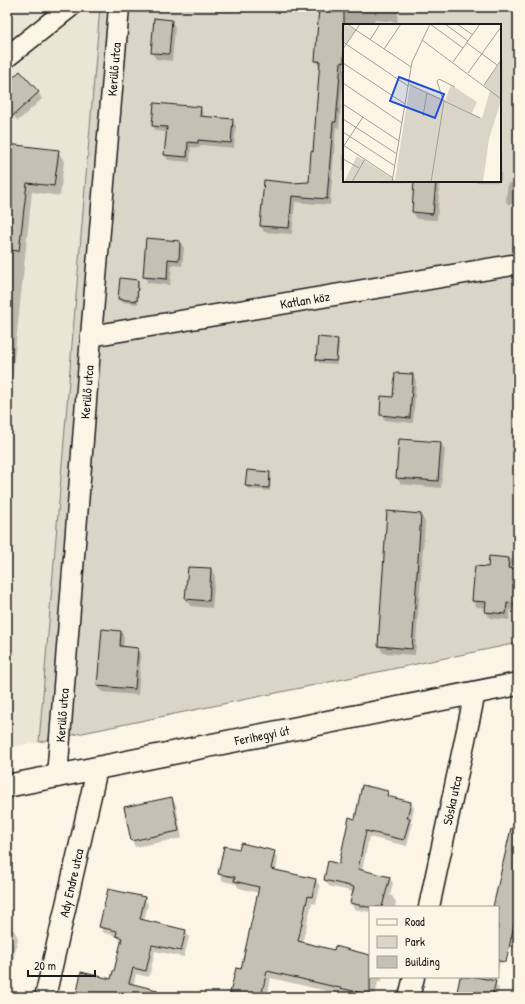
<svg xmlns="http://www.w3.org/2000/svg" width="525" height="1004" viewBox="0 0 525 1004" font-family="'Patrick Hand',sans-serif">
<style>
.built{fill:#ebe5d6}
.green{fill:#dbd5c8;stroke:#7c7872;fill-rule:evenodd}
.shadow{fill:#0003}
.building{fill:#c4c0b3;stroke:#1c1c1c}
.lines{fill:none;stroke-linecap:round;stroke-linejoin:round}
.street-casing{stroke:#1c1c1c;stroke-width:23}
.secondary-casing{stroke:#1c1c1c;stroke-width:25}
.street{stroke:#fcf5e5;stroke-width:20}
.secondary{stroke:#fcf5e5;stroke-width:22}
.labels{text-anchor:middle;stroke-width:3.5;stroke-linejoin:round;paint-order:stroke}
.street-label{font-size:13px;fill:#1c1c1c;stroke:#fcf5e5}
.inset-road{fill:none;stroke:#a29e95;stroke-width:1}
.view{fill:#1d4ed8;fill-opacity:0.15;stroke:#1d4ed8;stroke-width:2}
.inset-edge{fill:none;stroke:#1c1c1c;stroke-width:2}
</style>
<rect width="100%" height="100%" fill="#fcf5e5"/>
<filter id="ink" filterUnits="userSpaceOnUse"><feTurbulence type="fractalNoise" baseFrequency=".025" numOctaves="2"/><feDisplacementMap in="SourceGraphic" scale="8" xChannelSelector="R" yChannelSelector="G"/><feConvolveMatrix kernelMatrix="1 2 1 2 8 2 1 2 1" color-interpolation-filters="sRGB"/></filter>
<g filter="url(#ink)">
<!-- built -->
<polygon class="built" points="7,7 100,7 39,742 7,748"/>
<!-- green -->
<path class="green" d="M 100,7 L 518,7 L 518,643 L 39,742 ZM 344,25 L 500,25 L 500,181 L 344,181 Z"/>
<!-- shadow -->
<g class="shadow">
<polygon points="320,7 399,7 397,22 374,20 374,25 344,25 344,72 339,128 336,127 330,205 295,202 292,234 264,232 261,226 291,184 310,183 314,153 321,67 319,67 316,61"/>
<polygon points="424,7 446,7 446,9"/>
<polygon points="171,21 175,27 172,61 156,59 152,53"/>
<polygon points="7,85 38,92 42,99 18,121 7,109"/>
<polygon points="200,108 203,113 203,118 232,120 236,126 234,148 201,145 200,148 191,147 190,162 168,160 165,155 167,132 156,131 153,125"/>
<polygon points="7,145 58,151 64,161 60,196 32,192 7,426"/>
<polygon points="415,181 440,181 437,220 417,219 413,212"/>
<polygon points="508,183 518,184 518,205 508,204 506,201"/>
<polygon points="180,242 184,248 182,266 172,265 170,285 148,283 144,276"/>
<polygon points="121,279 138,281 139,284 138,304 120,302 119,299"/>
<polygon points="337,340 339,343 337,364 319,363 317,359"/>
<polygon points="413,375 416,381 413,423 384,420 381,414"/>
<polygon points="441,443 445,450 441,488 401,484 397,478"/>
<polygon points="248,471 269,473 271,476 270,491 248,489 246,486"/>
<polygon points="388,513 421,515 425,522 415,655 383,653 379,646"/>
<polygon points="490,557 518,560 518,610 510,610 509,620 490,618 486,612 487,608 477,607 473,601 489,568"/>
<polygon points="188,568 211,569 215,576 212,608 190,606 186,599"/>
<polygon points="121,632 124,638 123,648 137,649 141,655 138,695 102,692 98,686"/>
<polygon points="518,781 518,812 516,812 513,805"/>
<polygon points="388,792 391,798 411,802 414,808 411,822 412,825 407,846 369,837 362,871 389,877 393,883 390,895 392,896 396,902 395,907 370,907 370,912 354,909 351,903 354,892 329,886 325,880 340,865 356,820"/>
<polygon points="172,798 176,805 182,838 135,847 132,840"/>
<polygon points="518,849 518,928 514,948 504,945 498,971 498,907 494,907"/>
<polygon points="240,850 274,852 278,859 276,871 316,880 320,887 316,904 312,903 302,944 335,951 370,956 370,977 382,977 381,982 378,982 375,997 334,997 335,993 271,978 267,997 230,997 241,970 259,893 239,888 236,884 223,881 219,874"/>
<polygon points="144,898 148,904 144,921 185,930 189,937 184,957 155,951 149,977 136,974 131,997 76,997 82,974 111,980 115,972 122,943 117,936 104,933 100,927"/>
<polygon points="7,928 14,930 18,938 7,988 7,966 14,935 12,935 7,957"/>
<polygon points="461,977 497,977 495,983 499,989 497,997 457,997"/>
</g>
<!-- building -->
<g class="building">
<polygon points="319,7 344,7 344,63 341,62 336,122 333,122 327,199 292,196 289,228 260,226 264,180 292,183 309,182 311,151 313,152 320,61 315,61"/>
<polygon points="154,18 172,20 169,54 151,53"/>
<polygon points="20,71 39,92 7,121 7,83"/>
<polygon points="154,103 201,107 200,116 233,119 231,143 198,140 198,143 188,142 187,157 164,155 167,127 152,126"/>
<polygon points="7,144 59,150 54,186 27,183 19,251 7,250"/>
<polygon points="414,181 436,181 433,214 412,212"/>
<polygon points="146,238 180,241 179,260 168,259 167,279 143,277"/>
<polygon points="120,278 138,280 137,301 118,299"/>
<polygon points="318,337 338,339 336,361 316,360"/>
<polygon points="395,373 413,374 410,418 380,415 381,396 393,397"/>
<polygon points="399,439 441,442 438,481 396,478"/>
<polygon points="247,470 270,472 269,488 245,486"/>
<polygon points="387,511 421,514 412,649 378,646"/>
<polygon points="489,556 509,558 508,568 518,569 518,604 507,603 506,614 485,612 486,602 472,601 475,566 488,567"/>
<polygon points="188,567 211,568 209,601 185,599"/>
<polygon points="102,629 121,631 120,646 138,648 135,689 97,686"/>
<polygon points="362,785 388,791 387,796 411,802 407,818 410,818 404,840 366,831 358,869 390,877 382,907 368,907 350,903 354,887 324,880 328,861 339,864 349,817 355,819"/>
<polygon points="172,797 179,831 131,841 124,807"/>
<polygon points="511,828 518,829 518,906 506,962 498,961 498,907 493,907"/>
<polygon points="241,843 275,851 271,869 316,879 312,897 308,896 298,941 334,950 335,946 370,955 370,995 267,971 261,997 229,997 236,968 241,969 259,887 234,881 235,877 218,874 224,846 239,849"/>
<polygon points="108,889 145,897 140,919 186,930 181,951 152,945 146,971 133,968 129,983 157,990 156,997 99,997 77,992 81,972 111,979 113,971 114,971 122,938 116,936 117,931 99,927"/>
<polygon points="460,977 476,977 496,981 492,997 456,997"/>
</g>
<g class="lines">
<!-- street casing -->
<g class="street-casing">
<g id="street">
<polyline points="7,57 70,7"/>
<path id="s1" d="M 91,336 L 518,264"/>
<path id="s2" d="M 57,777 L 91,336 L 119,7"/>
<path id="s3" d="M 429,907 L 475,693"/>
<path id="s4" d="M 45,997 L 97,769"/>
<polyline points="409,997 414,977"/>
</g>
</g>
<!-- secondary casing -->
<g class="secondary-casing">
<g id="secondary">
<path id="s5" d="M 7,786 L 518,684"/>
</g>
</g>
<!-- street -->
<use href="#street" class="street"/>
<!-- secondary -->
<use href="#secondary" class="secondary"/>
</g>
</g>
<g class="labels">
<!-- street labels -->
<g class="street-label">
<text dy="5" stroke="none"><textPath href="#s2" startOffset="710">Kerülő utca</textPath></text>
<text dy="5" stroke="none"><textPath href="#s1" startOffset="217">Katlan köz</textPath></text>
<text dy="5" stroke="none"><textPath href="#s2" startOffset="386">Kerülő utca</textPath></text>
<text dy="5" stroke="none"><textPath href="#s2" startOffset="62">Kerülő utca</textPath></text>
<text dy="5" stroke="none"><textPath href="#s5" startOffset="260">Ferihegyi út</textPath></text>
<text dy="5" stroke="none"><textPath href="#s3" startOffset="109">Sóska utca</textPath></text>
<text dy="5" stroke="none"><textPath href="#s4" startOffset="117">Ady Endre utca</textPath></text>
</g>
</g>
<!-- overview -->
<g transform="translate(343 24)">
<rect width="158" height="158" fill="#fcf5e5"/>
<path d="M 0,0 L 13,6 L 3,20 L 0,18 ZM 158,37 L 158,77 L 146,115 L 140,158 L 1,158 L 14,132 L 52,156 L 67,60 L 102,76 L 108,61 L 134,78 L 129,89 L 139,94 L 147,67 L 141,61 Z" fill="#dbd5c8"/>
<path class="inset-road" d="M 4,0 L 68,43M 87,0 L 120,24M 102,0 L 125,17M 114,0 L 130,11M 27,16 L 37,0M 79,16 L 158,75M 0,18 L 65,62M 124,19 L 154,41M 0,25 L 17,0M 41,25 L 58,0M 110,38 L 137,0M 0,39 L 62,80M 125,49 L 158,3M 0,59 L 59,99M 65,60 L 137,94M 141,61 L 158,36M 100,76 L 94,57 L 96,55 L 112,63M 0,80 L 56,117M 80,92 L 84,69M 0,95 L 54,130M 0,108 L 52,142M 0,121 L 50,154M 0,123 L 20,93M 0,135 L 16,144M 9,158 L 22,135M 49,158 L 69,38 L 87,0M 88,158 L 101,77"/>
<path class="view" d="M 56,53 L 101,70 L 92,94 L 47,77 Z"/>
<rect width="158" height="158" class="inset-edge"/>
</g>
<!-- margin -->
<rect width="525" height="1004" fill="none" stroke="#fcf5e5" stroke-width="24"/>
<rect x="12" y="12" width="501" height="980" fill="none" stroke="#1c1c1c" stroke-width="1.5" filter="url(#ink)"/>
<!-- legend -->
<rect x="369" y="906" width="130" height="72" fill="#fcf5e5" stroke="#a29e95"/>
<rect x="377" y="919" width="20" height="6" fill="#fcf5e5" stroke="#a29e95"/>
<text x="405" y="926" font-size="12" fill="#1c1c1c">Road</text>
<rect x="377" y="936" width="20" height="12" fill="#dbd5c8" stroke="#a29e95"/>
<text x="405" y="946" font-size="12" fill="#1c1c1c">Park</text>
<rect x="377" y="956" width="20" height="12" fill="#c4c0b3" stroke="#a29e95"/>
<text x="405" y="966" font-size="12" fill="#1c1c1c">Building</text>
<!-- scale -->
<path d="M28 970v6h67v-6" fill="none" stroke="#1c1c1c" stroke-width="2"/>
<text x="34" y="970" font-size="12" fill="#1c1c1c" stroke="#fcf5e5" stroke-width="3" paint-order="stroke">20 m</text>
</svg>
